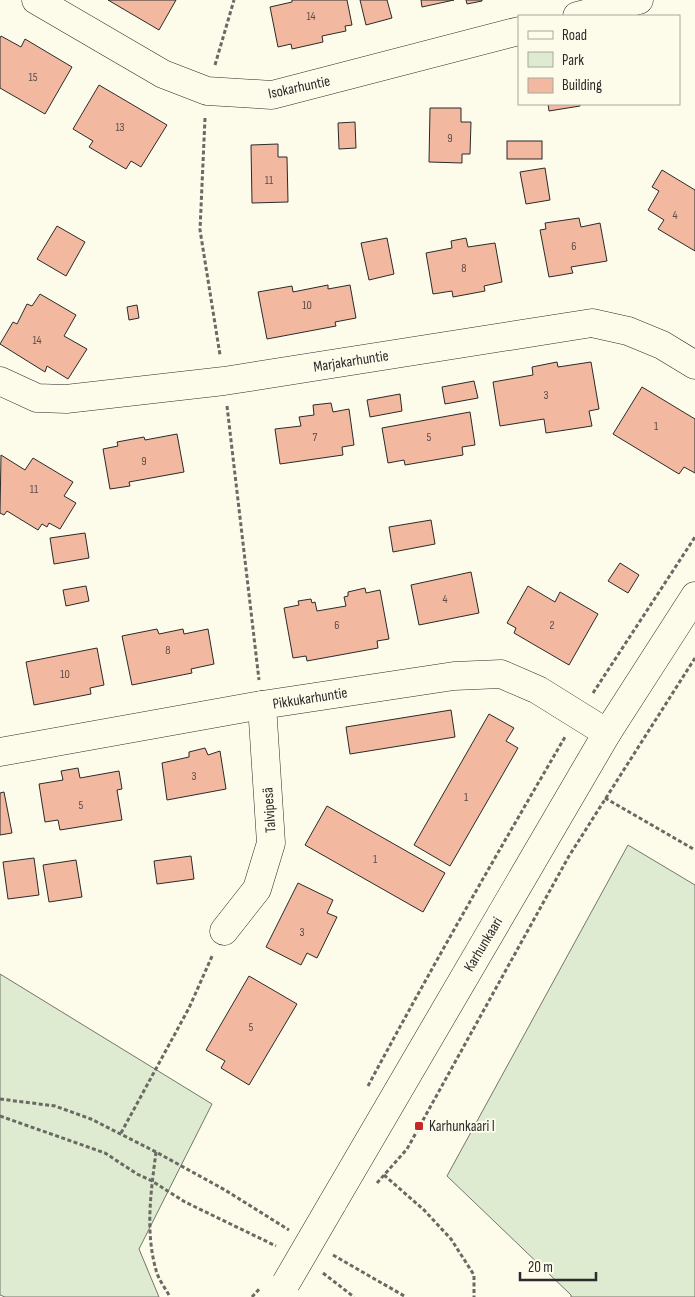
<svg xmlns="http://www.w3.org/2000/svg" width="695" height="1297" viewBox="0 0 695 1297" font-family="'Sofia Sans Condensed',sans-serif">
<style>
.green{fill:#deebd1;stroke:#74746e}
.building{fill:#f2b8a0;stroke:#2b2b2b}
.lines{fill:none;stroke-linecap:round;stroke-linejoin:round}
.minor-casing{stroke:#2b2b2b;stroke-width:29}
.path{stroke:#6a6964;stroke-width:3;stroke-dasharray:4 2.5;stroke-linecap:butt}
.minor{stroke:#fdfbea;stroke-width:28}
.minor-bridge-casing{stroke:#2b2b2b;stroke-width:29;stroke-linecap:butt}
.minor-bridge{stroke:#fdfbea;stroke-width:28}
.poi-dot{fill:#c62828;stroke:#fdfbea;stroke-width:2}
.labels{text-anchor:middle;stroke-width:4;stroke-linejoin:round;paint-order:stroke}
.number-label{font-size:12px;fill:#5d4e48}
.street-label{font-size:15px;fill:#2b2b2b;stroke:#fdfbea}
.poi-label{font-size:15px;fill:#2b2b2b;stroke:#fdfbea;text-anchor:start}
</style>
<rect width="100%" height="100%" fill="#fdfbea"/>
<!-- green -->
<g class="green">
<polygon points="628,845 695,885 695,1297 571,1297 571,1295 447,1176"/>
<polygon points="0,974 212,1104 139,1249 159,1297 5,1297 0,1295"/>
</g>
<!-- building -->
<g class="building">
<polygon points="108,0 176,0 159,30"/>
<polygon points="292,0 347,0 352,25 345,26 346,31 322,36 323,42 292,49 291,44 278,47 270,7 292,2"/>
<polygon points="360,0 387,0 392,18 366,25"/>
<polygon points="421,0 454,0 422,7"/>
<polygon points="466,0 482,0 482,1 467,4"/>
<polygon points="1,36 21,47 25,39 72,67 45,114 0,88 0,38"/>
<polygon points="99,85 167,125 141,167 131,161 126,169 89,147 93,141 73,129"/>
<polygon points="548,104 580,104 580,106 549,111"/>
<polygon points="430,108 461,108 461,122 471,122 470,154 462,154 462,163 429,162"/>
<polygon points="355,122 356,148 339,149 338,123"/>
<rect x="507" y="141" width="35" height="18"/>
<polygon points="278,144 278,157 287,157 288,202 252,203 251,145"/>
<polygon points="545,168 550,200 526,204 520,172"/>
<polygon points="662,170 695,190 695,251 658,229 664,220 648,210 659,191 652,187"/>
<polygon points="579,218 581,227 600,223 607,261 571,267 573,273 549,277 540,230 546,229 545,223"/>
<polygon points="57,226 85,242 66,276 37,259"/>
<polygon points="387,238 394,274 369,280 361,243"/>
<polygon points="466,238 468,247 495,243 502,282 484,286 485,291 453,297 452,291 433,294 426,253 452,248 451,241"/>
<polygon points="328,285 328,289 350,285 356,318 335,322 336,326 267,339 258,292 292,286 293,292"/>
<polygon points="40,294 76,315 64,336 87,349 68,379 47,366 45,372 0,344 13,322 17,324 27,304 32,306"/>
<polygon points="137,305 139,318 129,320 127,307"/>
<polygon points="557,362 558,367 591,362 599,409 589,411 592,426 546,433 544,419 500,426 493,382 533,375 532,367"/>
<polygon points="474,381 478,398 445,404 442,387"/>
<polygon points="642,387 695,419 695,473 684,467 679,474 613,434"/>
<polygon points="400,394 402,411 370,417 367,400"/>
<polygon points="331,403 333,412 349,409 354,445 342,447 343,455 280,464 275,429 301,426 299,417 314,415 313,405"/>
<polygon points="470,412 475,445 462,447 463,455 405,465 404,460 388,463 382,428"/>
<polygon points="177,434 184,472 129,482 130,486 110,489 103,449 118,446 117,442 144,437 145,440"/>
<polygon points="1,455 25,470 33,458 73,482 64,496 76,503 60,529 49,523 47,527 42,524 38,530 7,511 4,515 0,513"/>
<polygon points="431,520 435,544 393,552 389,527"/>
<polygon points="85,533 89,558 54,564 50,538"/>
<polygon points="620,563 639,575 628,593 608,581"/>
<polygon points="471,572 479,613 419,625 411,585"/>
<polygon points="86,586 89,601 66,606 63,590"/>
<polygon points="528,586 555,602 560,592 598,614 569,665 514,633 516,628 507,623"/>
<polygon points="365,588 366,593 380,590 389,639 377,641 378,648 307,661 306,656 293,658 284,608 299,605 298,601 311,599 312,603 315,602 317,611 346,606 344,597 348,596 348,592"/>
<polygon points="157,629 159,634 183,629 184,634 208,629 214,664 191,669 192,673 132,685 122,636"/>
<polygon points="97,648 104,685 90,688 91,694 34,705 26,662"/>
<polygon points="451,710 455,737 350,754 346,727"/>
<polygon points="489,714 514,728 506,741 518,748 450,866 414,845"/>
<polygon points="205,748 208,755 220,751 226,789 167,800 162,763 189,757 189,752"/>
<polygon points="78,768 80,778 119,771 122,789 117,790 122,820 60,830 58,820 45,822 39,784 63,780 61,771"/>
<polygon points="4,792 12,833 0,835 0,793"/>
<polygon points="327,806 445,873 423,912 305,845"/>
<polygon points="191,856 194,879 157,884 154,861"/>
<polygon points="34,858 39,895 8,899 3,862"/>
<polygon points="76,860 82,897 49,902 43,865"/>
<polygon points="298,883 333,900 327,913 337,917 317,958 307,953 301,965 266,947"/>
<polygon points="249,976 297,1004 249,1085 221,1068 225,1061 206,1050"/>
</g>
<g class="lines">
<!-- minor casing -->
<g class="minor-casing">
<g id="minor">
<polyline points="36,0 163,74 207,91 272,95 519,31"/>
<polyline points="577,16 639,0"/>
<polyline points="0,381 37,398 66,399 224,381 592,323 628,331 662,345 695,365"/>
<polyline points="0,752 262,705 454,676 501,674 538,690 607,733"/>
<polyline points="224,931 257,889 271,843 262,705"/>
<polyline points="332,1204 607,733 695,596"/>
</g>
</g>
<!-- path -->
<g class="path">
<polyline points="215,65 234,0"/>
<polyline points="205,118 200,230 220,355"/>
<polyline points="227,406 259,680"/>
<polyline points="593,693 695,537"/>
<polyline points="605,798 695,850"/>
<path d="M 368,1086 C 431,968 498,852 565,737"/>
<polyline points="0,1099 55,1106 91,1119 156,1152 225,1190 289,1230"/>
<polyline points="0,1116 105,1153 137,1174 152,1181 185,1202 276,1246"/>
<polyline points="121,1133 189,1008 213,954"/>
<path d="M 156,1152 C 151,1191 145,1231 156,1270 C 158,1279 166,1289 170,1297"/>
<polyline points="384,1175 424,1210 451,1239 474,1275 474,1297"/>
<polyline points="377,1183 407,1149 569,856 695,658"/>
<polyline points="333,1255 406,1297"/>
<polyline points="323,1273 354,1297"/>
<polyline points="252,1297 260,1288"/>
</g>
<!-- minor -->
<use href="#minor" class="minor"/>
<!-- minor-bridge casing -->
<g class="minor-bridge-casing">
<polyline id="minor-bridge" points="286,1283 332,1204"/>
</g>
<!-- minor-bridge -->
<use href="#minor-bridge" class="minor-bridge"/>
</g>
<!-- markers -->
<rect class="poi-dot" x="414" y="1121" width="10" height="10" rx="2.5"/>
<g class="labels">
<!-- number labels -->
<g class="number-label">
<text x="311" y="20">14</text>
<text x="33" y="81">15</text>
<text x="120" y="131">13</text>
<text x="450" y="142">9</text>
<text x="269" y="184">11</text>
<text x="675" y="219">4</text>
<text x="574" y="250">6</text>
<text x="464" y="272">8</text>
<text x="307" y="309">10</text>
<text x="37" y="344">14</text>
<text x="546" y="399">3</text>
<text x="656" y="430">1</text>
<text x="315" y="441">7</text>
<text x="429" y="441">5</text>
<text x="144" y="465">9</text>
<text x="34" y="493">11</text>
<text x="445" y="603">4</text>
<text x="337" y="629">6</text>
<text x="552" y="629">2</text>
<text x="168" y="654">8</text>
<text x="65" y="678">10</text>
<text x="194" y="780">3</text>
<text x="466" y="801">1</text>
<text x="81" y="809">5</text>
<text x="375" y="863">1</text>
<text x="302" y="936">3</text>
<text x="251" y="1031">5</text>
</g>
<!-- street labels -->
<g class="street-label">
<text transform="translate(299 87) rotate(-12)" y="5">Isokarhuntie</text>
<text transform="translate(351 361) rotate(-9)" y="5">Marjakarhuntie</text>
<text transform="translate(310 698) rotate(-9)" y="5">Pikkukarhuntie</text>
<text transform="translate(269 810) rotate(-94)" y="5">Talvipesä</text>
<text transform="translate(483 944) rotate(-59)" y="5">Karhunkaari</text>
</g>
<!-- poi labels -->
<g class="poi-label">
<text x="429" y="1131">Karhunkaari I</text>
</g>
</g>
<!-- legend -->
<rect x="518" y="15" width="162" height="90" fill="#fdfbea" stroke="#a9a89e"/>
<rect x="528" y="31" width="25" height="8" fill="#fdfbea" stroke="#a9a89e"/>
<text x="562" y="40" font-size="15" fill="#2b2b2b">Road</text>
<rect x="528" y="52" width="25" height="15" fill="#deebd1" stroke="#a9a89e"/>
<text x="562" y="65" font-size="15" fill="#2b2b2b">Park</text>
<rect x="528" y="78" width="25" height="15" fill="#f2b8a0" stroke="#a9a89e"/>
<text x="562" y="90" font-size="15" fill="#2b2b2b">Building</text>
<!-- scale -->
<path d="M520 1272v8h76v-8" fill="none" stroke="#2b2b2b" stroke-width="2.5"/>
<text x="528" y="1272" font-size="15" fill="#2b2b2b" stroke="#fdfbea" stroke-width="4" paint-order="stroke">20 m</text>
</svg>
